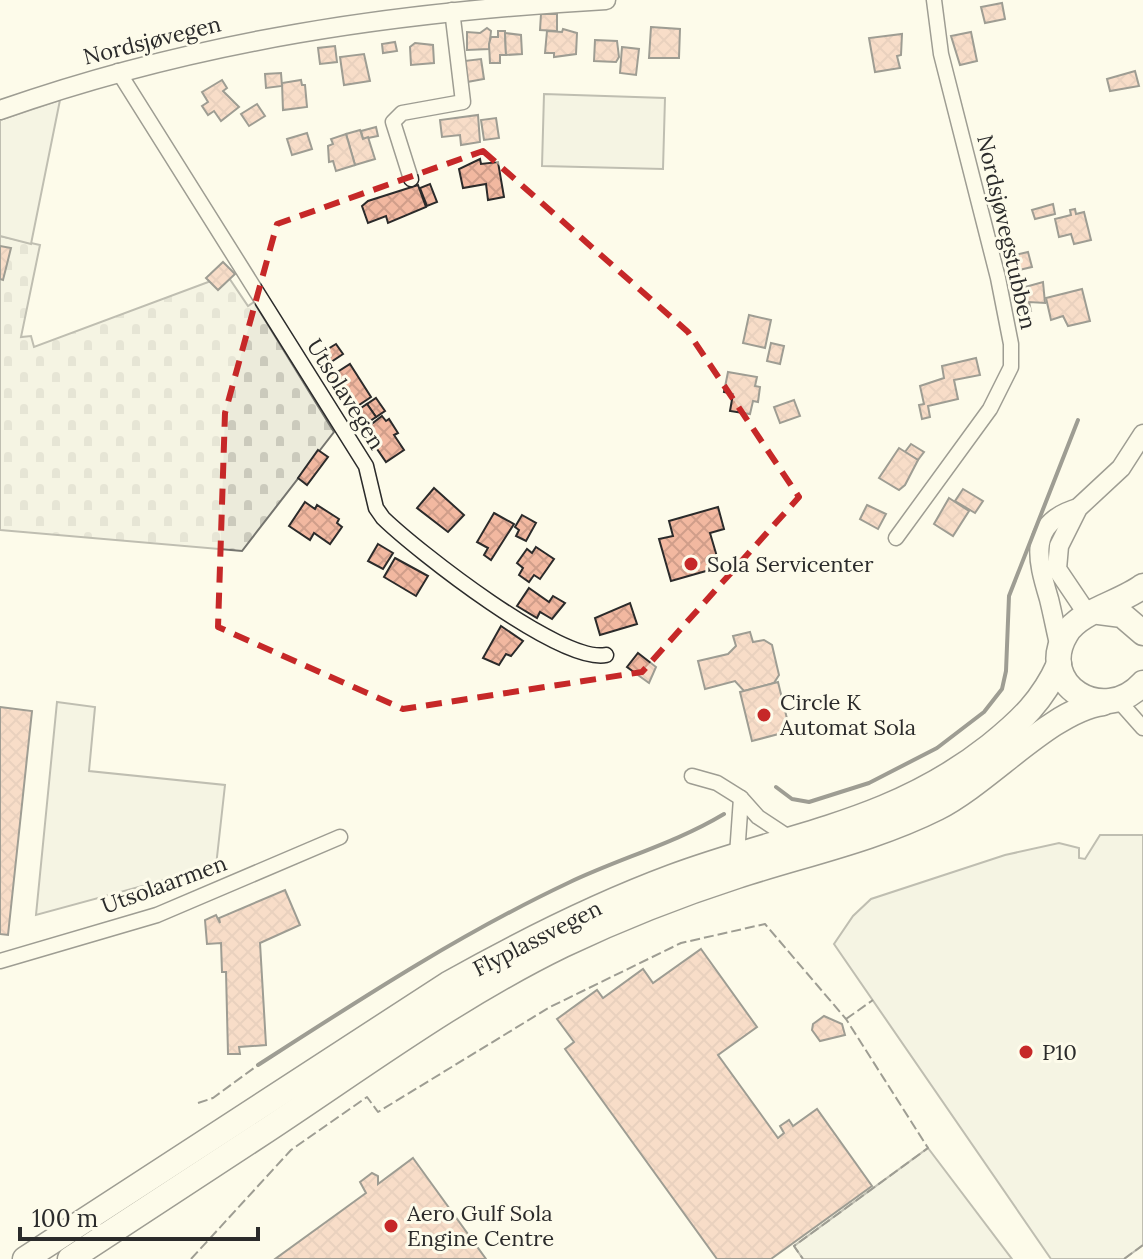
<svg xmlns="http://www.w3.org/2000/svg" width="1143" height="1259" viewBox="0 0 1143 1259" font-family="Lora,serif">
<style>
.cemetery{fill:url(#cemetery-stones);stroke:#74746e;stroke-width:2}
.garden{fill:#ecebdb;stroke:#74746e;stroke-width:2}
.parking{fill:#eceadb;stroke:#74746e;stroke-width:2}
.building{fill:url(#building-cross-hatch);stroke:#2b2b2b;stroke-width:2}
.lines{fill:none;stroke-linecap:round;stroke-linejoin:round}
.minor-casing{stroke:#2b2b2b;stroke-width:17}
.tertiary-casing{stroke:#2b2b2b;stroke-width:21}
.trunk-casing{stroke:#2b2b2b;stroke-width:27}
.minor{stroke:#fdfbea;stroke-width:14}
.tertiary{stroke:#fdfbea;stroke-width:18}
.trunk{stroke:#fdfbea;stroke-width:24}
.fence{stroke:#2b2b2b;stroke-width:2;stroke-dasharray:10 4;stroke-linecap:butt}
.wall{stroke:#2b2b2b;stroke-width:4}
.marked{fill:none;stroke:#c62828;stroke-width:6;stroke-dasharray:16 10;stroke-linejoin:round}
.poi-dot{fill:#c62828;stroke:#fdfbea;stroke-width:3}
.labels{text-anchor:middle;stroke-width:6;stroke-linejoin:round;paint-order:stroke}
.street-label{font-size:22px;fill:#2b2b2b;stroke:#fdfbea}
.poi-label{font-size:22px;fill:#2b2b2b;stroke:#fdfbea;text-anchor:start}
</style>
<defs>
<pattern id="cemetery-stones" width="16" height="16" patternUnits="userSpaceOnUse" patternTransform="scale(2)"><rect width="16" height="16" fill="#ecebdb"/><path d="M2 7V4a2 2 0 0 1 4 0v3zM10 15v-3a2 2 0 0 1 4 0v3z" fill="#cbcabc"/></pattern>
<pattern id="building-cross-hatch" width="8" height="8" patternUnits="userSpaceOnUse" patternTransform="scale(2)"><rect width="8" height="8" fill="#f2b8a0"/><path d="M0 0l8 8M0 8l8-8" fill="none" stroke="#d09e8a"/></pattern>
</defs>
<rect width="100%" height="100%" fill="#fdfbea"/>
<!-- cemetery -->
<polygon class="cemetery" points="0,236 40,245 21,337 31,336 34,347 227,275 248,306 254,302 334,432 242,551 0,530"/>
<!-- garden -->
<polygon class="garden" points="544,94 665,98 663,169 542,166"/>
<!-- parking -->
<g class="parking">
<polygon points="60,100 31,244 0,236 0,120"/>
<polygon points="57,702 95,707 89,771 225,785 216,866 36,915"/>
<polygon points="1100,835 1143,835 1143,1245 1124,1259 1051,1259 834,944 853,916 871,899 1005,855 1059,843 1079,848 1079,858 1085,859"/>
<polygon points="928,1148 1012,1259 803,1259 794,1246"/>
</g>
<!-- building -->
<g class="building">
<polygon points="1002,3 1005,19 985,23 981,7"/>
<polygon points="541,14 557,14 557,31 540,30"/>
<polygon points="651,27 680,29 679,58 649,58"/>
<polygon points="487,28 491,31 489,49 467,50 467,32 480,33"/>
<polygon points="563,29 577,33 576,54 554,57 554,53 545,53 547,31 562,32"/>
<polygon points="498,31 505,31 506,55 500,55 500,63 490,63 489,44 491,37 498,37"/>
<polygon points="971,32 977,61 960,65 951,36"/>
<polygon points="505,33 521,35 522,54 506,55"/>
<polygon points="902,34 901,55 897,56 900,68 875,72 869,38"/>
<polygon points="595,40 617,41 619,57 616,62 594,61"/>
<polygon points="395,42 397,51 383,53 382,44"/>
<polygon points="415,43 433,45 434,63 411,65 410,47"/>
<polygon points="335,46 337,62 320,64 318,48"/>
<polygon points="622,47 639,49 636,75 620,73"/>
<polygon points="364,54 370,81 344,85 340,57"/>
<polygon points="481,59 484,79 467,82 464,61"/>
<polygon points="1135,71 1139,86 1110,91 1107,79"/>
<polygon points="281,73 282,86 266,88 265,74"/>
<polygon points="222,80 227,88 223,91 239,107 221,121 214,111 208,115 202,106 208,102 202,92"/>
<polygon points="301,80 302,85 305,85 307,107 283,110 282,83"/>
<polygon points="257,104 265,116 249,126 241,114"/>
<polygon points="478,115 480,142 461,145 460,135 442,137 440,120"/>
<polygon points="496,118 499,138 484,140 481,120"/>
<polygon points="376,127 378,136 363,139 361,131"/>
<polygon points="360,130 363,139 368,137 375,159 355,165 346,134"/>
<polygon points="307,133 312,149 292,155 287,139"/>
<polygon points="346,134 355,165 336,171 333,161 329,162 328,146 333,144 331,139"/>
<polygon points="480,159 481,164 498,162 504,197 488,200 486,184 463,188 459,169"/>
<polygon points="430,184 437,202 427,206 420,188"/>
<polygon points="418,185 426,207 388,223 386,216 368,223 362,206 368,201"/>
<polygon points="1053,204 1055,214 1035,219 1032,210"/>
<polygon points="1075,209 1076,214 1084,212 1091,240 1074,244 1071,234 1059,237 1055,219 1071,215 1070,210"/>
<polygon points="0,246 11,248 3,280 0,279"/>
<polygon points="1028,252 1032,267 1019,270 1015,255"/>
<polygon points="223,262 235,274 218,290 206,278"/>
<polygon points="1043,282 1045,303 1029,302 1031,311 1024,313 1018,289"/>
<polygon points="1082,289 1090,321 1068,326 1063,316 1051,320 1046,298"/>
<polygon points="749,315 771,320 765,348 743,343"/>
<polygon points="771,343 784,346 780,364 767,361"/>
<polygon points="336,344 343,354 325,366 318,355"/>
<polygon points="976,358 980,375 954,380 958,399 928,406 930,417 922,419 919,405 924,404 920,386 944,378 942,366"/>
<polygon points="350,364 371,397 350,411 328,378"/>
<polygon points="728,372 757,377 755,386 760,387 758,402 753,401 750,414 730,411 733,394 724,392"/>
<polygon points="376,398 385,411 376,417 367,404"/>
<polygon points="794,400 800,416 780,423 774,407"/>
<polygon points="367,404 376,417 367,423 358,410"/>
<polygon points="382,416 386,421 389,419 398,433 394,435 404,450 386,462 364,430"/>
<polygon points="911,444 924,452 918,460 905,452"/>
<polygon points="899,448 918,460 905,485 899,490 879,478"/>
<polygon points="318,450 328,457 307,485 298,478"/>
<polygon points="434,488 464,515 448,532 417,508"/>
<polygon points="963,489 983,501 975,513 955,501"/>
<polygon points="949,498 969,511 953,536 934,524"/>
<polygon points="305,502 315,509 317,505 339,519 337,523 342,527 330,544 314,533 310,540 289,526"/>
<polygon points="867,505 886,514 878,529 860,519"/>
<polygon points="718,507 724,529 710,533 720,567 671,581 659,539 673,536 669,521"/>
<polygon points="494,513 514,524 491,560 484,555 488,548 477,542"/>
<polygon points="522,515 536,523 526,541 516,536 519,530 515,527"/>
<polygon points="378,544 393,553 383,569 368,561"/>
<polygon points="536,547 554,559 540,579 534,575 529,582 519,575 523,568 517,563 527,549 532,553"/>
<polygon points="395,558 428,576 416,596 384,577"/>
<polygon points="529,588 549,602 553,596 565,603 552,619 540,612 537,618 517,606"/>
<polygon points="630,603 637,624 600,635 595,618"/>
<polygon points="501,626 523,641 511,656 506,654 499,665 483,658"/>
<polygon points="750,632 753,642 764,640 772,645 779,675 774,683 744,691 735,681 705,689 698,661 728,654 736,646 733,636"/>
<polygon points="638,653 656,667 649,683 627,667"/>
<polygon points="778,682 790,731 752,741 740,692"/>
<polygon points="0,707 32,711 8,935 0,934"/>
<polygon points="285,890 300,925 260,943 266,1045 239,1047 240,1054 228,1054 226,972 222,972 221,943 207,944 205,920 216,915 220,923 219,918"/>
<polygon points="701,949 757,1027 718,1055 778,1138 784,1133 780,1126 789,1120 793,1126 817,1109 872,1186 771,1259 717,1259 565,1049 574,1042 557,1019 597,990 603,998 643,969 653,983"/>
<polygon points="824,1016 842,1024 845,1035 820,1041 812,1030 813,1024"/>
<polygon points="413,1158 486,1259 275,1259 366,1193 360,1182 372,1173 378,1176 378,1184"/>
</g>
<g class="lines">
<!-- minor casing -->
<g class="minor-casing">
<g id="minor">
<path d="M 118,71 L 366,466 L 376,508 L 383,518 C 417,551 561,664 606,655"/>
<polyline points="411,179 393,122 402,113 463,102 452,10"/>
<polyline points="896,538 990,409 1011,367 1011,344 998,278 941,54 934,0"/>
<polyline points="1119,701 1143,728"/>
<polyline points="692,776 717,783 741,798"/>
<polyline points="737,855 741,798 758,817 793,840"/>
<polyline points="0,961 157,915 340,837"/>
</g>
</g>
<!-- tertiary casing -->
<g class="tertiary-casing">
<g id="tertiary">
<path d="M 0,110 C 199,40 396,12 606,0"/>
<polyline points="1088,615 1057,569 1059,546 1078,508 1121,468 1143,434"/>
<path d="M 1060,648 C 1056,632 1053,615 1049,599 C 1037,559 1027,523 1078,508"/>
</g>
</g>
<!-- trunk casing -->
<g class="trunk-casing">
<g id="trunk">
<path d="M 1143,586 C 1121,603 1079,611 1066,634 C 1036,684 1103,727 1143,683"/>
<polyline points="1099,612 1122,615 1143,633"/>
<path d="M 25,1259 L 448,984 C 521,943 594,906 672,877 C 787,834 890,825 990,746 C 1021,721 1043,700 1059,664"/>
<path d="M 70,1259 C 135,1216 201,1173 267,1130 C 364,1066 458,996 563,945 C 620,918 678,895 737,876 C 804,854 873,840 937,808 C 990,781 1051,710 1103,703"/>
</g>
</g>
<!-- minor -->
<use href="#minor" class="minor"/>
<!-- tertiary -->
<use href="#tertiary" class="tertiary"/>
<!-- trunk -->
<use href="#trunk" class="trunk"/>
<!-- fence -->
<g class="fence">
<polyline points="846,1019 873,1000"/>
<polyline points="198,1103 213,1098 258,1065"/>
<polyline points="191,1259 291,1150 367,1097 378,1112 550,1007 681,943 765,924 846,1019 928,1148 794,1246 803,1259"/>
<polyline points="1124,1259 1143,1245"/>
</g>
<!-- wall -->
<g class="wall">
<polyline points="776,787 792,799 809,802 869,783 937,748 984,712 1002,689 1006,671 1009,596 1078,420"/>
<path d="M 258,1065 C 359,1000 460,934 568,883 C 620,858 674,844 724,814"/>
</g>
</g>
<!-- marked area -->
<path d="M0 0H1143V1259H0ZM 483,151 L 688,332 L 799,497 L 642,672 L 403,709 L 218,627 L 225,413 L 277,224 Z" fill="#fdfbea" fill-opacity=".55" fill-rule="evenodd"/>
<path class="marked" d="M 483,151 L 688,332 L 799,497 L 642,672 L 403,709 L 218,627 L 225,413 L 277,224 Z"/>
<!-- markers -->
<g class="poi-dot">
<circle cx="691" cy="564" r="8"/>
<circle cx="764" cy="715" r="8"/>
<circle cx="1026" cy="1052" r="8"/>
<circle cx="391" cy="1226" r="8"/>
</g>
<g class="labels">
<!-- street labels -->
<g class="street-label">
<text transform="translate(152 40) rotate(-14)" y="8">Nordsjøvegen</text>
<text transform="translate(1007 232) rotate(77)" y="8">Nordsjøvegstubben</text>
<text transform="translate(346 394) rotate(58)" y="8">Utsolavegen</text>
<text transform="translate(164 884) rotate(-20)" y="8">Utsolaarmen</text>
<text transform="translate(537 938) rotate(-27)" y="8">Flyplassvegen</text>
</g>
<!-- poi labels -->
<g class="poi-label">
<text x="707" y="572">Sola Servicenter</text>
<text x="780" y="710">Circle K<tspan x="780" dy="25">Automat Sola</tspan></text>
<text x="1042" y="1060">P10</text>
<text x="407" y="1221">Aero Gulf Sola<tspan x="407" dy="25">Engine Centre</tspan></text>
</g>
</g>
<!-- scale -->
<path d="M20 1227v12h238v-12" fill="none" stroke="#2b2b2b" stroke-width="4"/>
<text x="32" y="1227" font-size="24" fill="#2b2b2b" stroke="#fdfbea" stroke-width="6" paint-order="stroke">100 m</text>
</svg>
